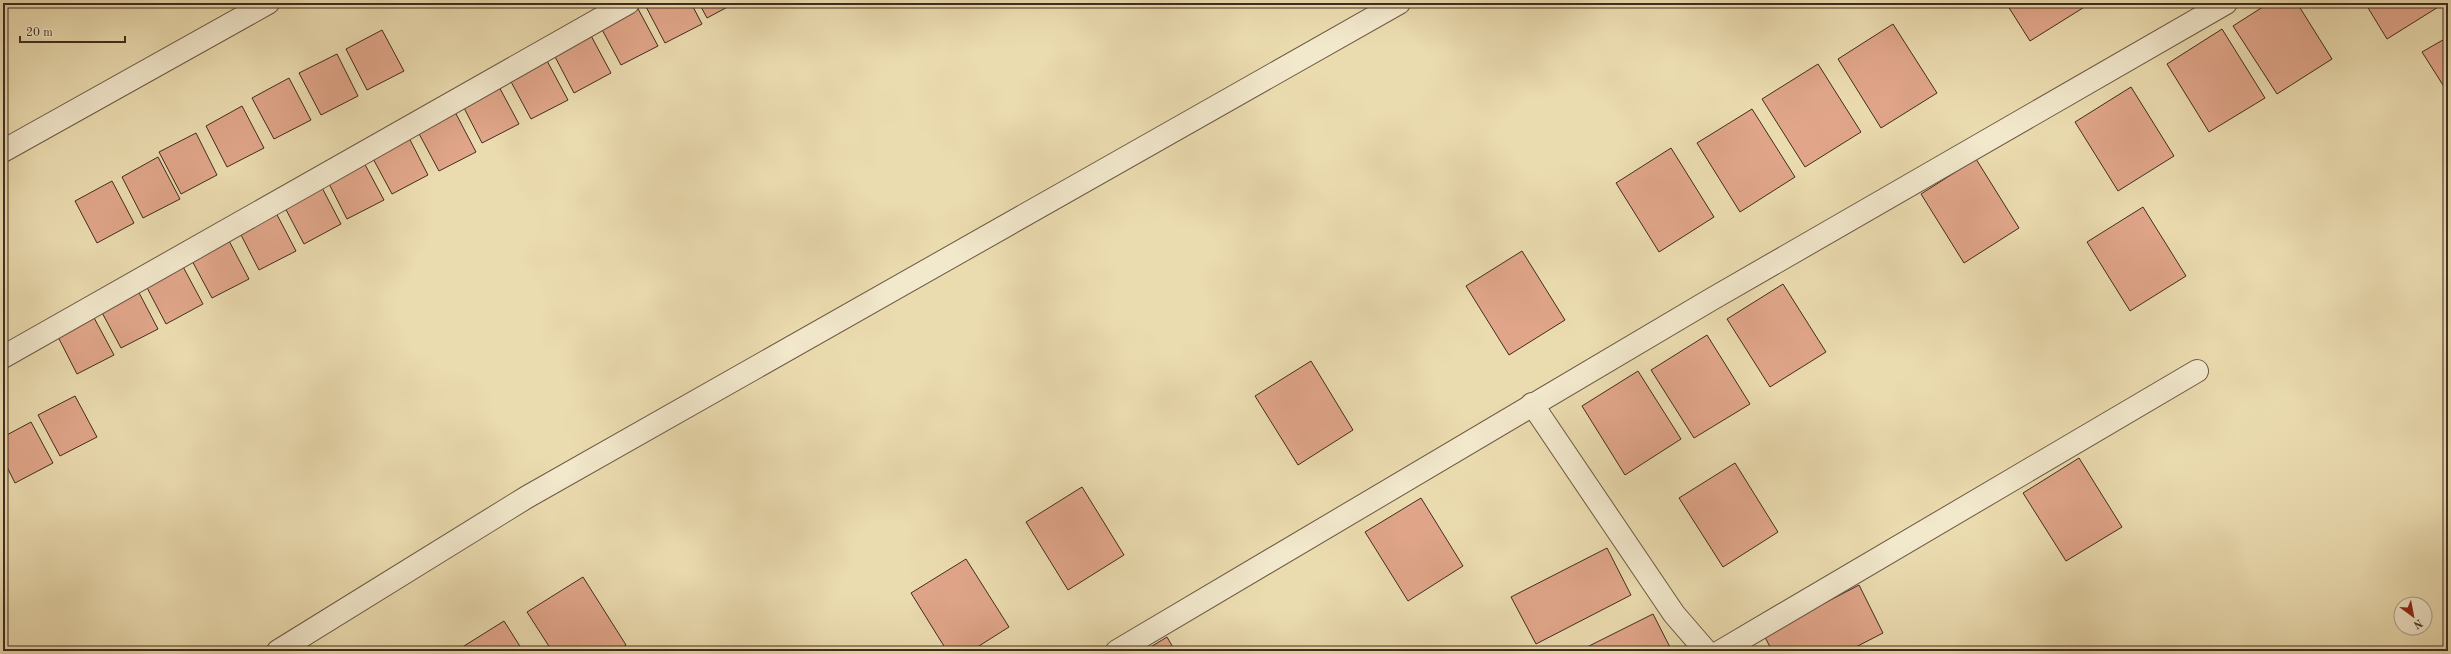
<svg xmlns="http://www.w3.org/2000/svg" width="2451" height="654" viewBox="0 0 2451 654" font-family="'Old Standard TT',serif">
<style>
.building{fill:#e1a68a;stroke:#412c1f}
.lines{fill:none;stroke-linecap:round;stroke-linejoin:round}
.minor-casing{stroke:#6c5843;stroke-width:24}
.minor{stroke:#f2e8cc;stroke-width:22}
</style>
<rect width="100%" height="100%" fill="#ebdcb0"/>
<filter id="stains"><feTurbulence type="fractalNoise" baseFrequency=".005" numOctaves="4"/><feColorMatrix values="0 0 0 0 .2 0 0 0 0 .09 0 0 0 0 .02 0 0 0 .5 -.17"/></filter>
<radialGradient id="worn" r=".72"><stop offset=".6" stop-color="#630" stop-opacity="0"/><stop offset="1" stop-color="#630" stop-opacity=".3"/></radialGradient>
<!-- building -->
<g class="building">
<polygon points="644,3 691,3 702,24 665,43"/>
<polygon points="699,3 735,3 707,18"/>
<polygon points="2006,3 2084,3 2086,6 2030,41"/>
<polygon points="2269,3 2297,3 2332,59 2277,94 2233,26"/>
<polygon points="2365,3 2442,3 2443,4 2387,39"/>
<polygon points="636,5 658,46 621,65 599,24"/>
<polygon points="1893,24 1937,93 1881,128 1838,59"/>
<polygon points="2222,29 2265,98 2209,132 2167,64"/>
<polygon points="382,30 404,71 367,90 346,49"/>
<polygon points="589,32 611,73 574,93 552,51"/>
<polygon points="2448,37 2448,93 2422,52"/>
<polygon points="337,54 358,96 321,115 299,73"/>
<polygon points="546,59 568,100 531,119 509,78"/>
<polygon points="1818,64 1861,132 1805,167 1762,99"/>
<polygon points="289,78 311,120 274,139 252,98"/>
<polygon points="497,83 519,124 482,143 461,102"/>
<polygon points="2131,87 2174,156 2118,191 2075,122"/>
<polygon points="242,106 264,148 227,167 206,126"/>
<polygon points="1752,109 1795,177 1740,212 1697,143"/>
<polygon points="454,110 476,152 439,171 417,130"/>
<polygon points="196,133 217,175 181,194 159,152"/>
<polygon points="407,134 428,175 392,194 370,153"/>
<polygon points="1671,148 1714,217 1659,252 1616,183"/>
<polygon points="158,157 180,199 143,218 122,177"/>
<polygon points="362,159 384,200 347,219 326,178"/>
<polygon points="1976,159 2019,228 1964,263 1921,194"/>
<polygon points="112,181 134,223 97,243 75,201"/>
<polygon points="319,182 341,224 304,244 282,202"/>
<polygon points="2143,207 2186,276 2130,311 2087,242"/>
<polygon points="274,209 296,251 259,270 238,229"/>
<polygon points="227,237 249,279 212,298 190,257"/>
<polygon points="1522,251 1565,320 1509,355 1466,286"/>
<polygon points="181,263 203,304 166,324 144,282"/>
<polygon points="1783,284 1826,352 1770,387 1727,319"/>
<polygon points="136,287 158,329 121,348 99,307"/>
<polygon points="92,314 114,355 77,374 56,333"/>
<polygon points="1707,335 1750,404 1694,438 1651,370"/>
<polygon points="1311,361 1353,430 1298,465 1255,396"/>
<polygon points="1638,371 1681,439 1625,475 1582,406"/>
<polygon points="75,396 97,437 60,456 38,415"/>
<polygon points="31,422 53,463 15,483 3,459 3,437"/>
<polygon points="2079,458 2122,527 2066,561 2023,493"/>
<polygon points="1735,463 1778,532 1723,567 1679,498"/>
<polygon points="1082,487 1124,555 1068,590 1026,522"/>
<polygon points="1421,498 1463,566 1408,601 1365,532"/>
<polygon points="1607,548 1631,595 1536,644 1511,597"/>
<polygon points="966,559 1009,627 971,651 947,651 911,593"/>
<polygon points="583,577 626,645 617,651 552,651 527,612"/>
<polygon points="1859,585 1883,633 1848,651 1772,651 1764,635"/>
<polygon points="1653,614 1672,651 1579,651"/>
<polygon points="504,621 523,651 456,651"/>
<polygon points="1167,637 1175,651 1144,651"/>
</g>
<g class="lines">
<!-- minor casing -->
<g class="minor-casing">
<g id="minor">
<polyline points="3,151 268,3"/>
<polyline points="3,357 628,3"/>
<polyline points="1532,404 1674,614 1706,651"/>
<polyline points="278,651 527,497 1399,3"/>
<polyline points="1117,651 1712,299 2226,3"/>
<polyline points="1721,651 2197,371"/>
</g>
</g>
<!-- minor -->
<use href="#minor" class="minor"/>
</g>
<!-- margin -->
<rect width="2451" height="654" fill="none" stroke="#ebdcb0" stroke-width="16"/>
<rect x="4" y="4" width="2443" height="646" fill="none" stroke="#412c1f" stroke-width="2"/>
<rect x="8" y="8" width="2435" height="638" fill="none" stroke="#412c1f"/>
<!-- north arrow -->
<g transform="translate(2413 616) rotate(148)"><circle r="19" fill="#f2e8cc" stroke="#ab9d87"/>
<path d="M0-3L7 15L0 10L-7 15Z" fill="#8f2418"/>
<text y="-6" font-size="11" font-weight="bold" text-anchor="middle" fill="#412c1f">N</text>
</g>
<!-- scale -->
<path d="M20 36v6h105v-6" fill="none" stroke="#412c1f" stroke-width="2"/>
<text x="26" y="36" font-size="12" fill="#412c1f" stroke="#f2e8cc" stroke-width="3" paint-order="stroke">20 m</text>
<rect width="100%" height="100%" filter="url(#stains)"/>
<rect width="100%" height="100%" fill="url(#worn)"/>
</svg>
